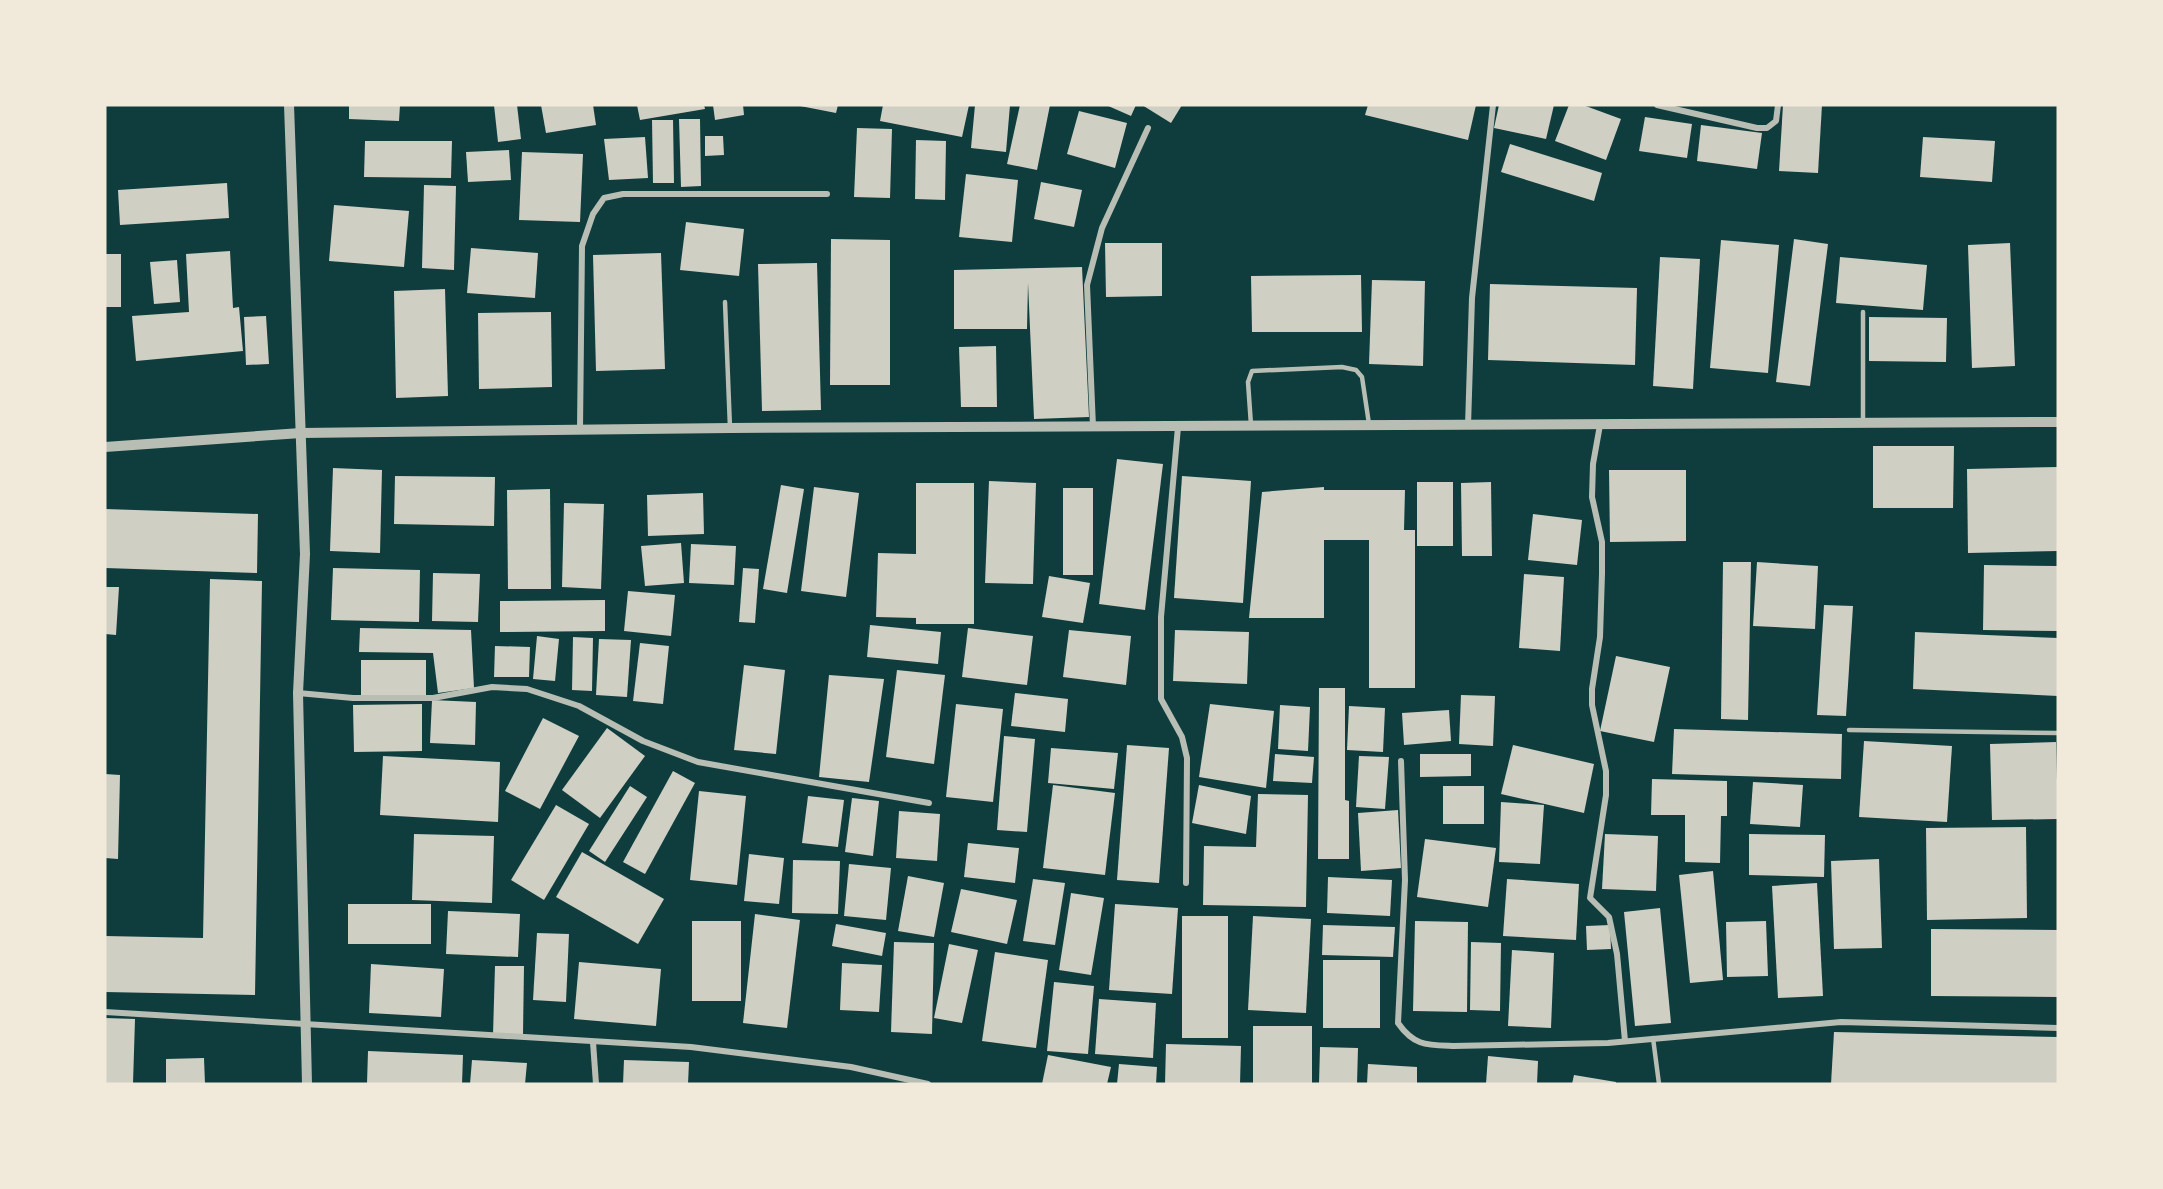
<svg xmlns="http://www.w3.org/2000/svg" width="2163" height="1189" viewBox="0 0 2163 1189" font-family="Poppins,sans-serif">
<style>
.building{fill:#cfcfc3}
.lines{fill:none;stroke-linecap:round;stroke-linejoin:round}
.service{stroke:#b8beb3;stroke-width:4.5}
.minor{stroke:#b8beb3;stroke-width:6}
.tertiary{stroke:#b8beb3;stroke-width:10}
</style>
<rect width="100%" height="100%" fill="#0f3d3e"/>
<!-- building -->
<g class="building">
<polygon points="349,105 400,105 399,121 349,119"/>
<polygon points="494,105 517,105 521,139 498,142"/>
<polygon points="541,105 593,105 596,125 546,133"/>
<polygon points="637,105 704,105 705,109 640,120"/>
<polygon points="713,105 743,105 744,115 715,120"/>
<polygon points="795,105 838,105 836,113"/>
<polygon points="883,105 969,105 962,137 880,121"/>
<polygon points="975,105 1010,105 1006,152 971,148"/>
<polygon points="1020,105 1050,105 1037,170 1007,164"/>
<polygon points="1106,105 1136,105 1131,116"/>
<polygon points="1142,105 1182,105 1171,123"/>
<polygon points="1368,105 1476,105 1468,140 1365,115"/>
<polygon points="1499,105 1554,105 1546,139 1494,128"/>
<polygon points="1569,105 1583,105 1621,119 1606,160 1555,141"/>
<polygon points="1783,105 1822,105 1818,173 1779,171"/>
<polygon points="1079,111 1127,123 1115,168 1067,154"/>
<polygon points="1645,117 1692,124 1687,158 1639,151"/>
<polygon points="679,119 700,119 701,186 681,187"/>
<polygon points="652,120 673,120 674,183 653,183"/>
<polygon points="1701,125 1762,133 1757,169 1697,161"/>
<polygon points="857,128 892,129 890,198 854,197"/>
<polygon points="705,136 723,136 724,155 705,156"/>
<polygon points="645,137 648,178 609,180 604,139"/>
<polygon points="1923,137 1995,141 1992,182 1920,177"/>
<polygon points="916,140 946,141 945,200 915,199"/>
<polygon points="365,141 452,141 451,178 364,177"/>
<polygon points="1510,144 1602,173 1594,201 1501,172"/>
<polygon points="509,150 511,180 468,182 466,152"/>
<polygon points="522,152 583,154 580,222 519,220"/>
<polygon points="966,174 1018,180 1012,242 959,237"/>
<polygon points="1041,182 1082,190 1074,227 1034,219"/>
<polygon points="227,183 229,218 120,225 118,190"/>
<polygon points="424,185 456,186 454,270 422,268"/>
<polygon points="334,205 409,211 404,267 329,261"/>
<polygon points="686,222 744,229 739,276 680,270"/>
<polygon points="831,239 890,240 890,385 830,385"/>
<polygon points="1794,239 1828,244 1810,386 1776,382"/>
<polygon points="1721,240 1779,245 1768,373 1710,368"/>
<polygon points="1105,243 1162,243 1162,296 1106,297"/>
<polygon points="2010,243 2015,366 1972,368 1968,245"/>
<polygon points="471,248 538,253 535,298 467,293"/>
<polygon points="230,251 233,308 239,307 243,351 136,361 132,316 189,312 186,254"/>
<polygon points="661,253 665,369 596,371 593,255"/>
<rect x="105" y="254" width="16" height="53"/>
<polygon points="1660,257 1700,259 1693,389 1653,386"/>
<polygon points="1840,257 1927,265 1923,310 1836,303"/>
<polygon points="177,260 180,302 154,304 150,262"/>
<polygon points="817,263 821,410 762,411 758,264"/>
<polygon points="1082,267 1089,417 1034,419 1028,283 1027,329 954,329 954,270"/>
<polygon points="1361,275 1362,332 1252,332 1251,276"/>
<polygon points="1372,280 1425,281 1423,366 1369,364"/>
<polygon points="1490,284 1637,288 1635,365 1488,360"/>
<polygon points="445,289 448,396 396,398 394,291"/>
<polygon points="551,312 552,387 479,389 478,313"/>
<polygon points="266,316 269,364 246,365 244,317"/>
<polygon points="1869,317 1947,318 1946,362 1869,361"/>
<polygon points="996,346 997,407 961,407 959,347"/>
<polygon points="1873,446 1954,446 1953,508 1873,508"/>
<polygon points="1117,459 1163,464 1145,610 1099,604"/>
<polygon points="2058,467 2058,551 1968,553 1967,469"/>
<polygon points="333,468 382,470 380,553 330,551"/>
<polygon points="1609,470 1686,470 1686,541 1610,542"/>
<polygon points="395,476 495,477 494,526 394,524"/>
<polygon points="1182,476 1251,481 1243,603 1174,598"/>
<polygon points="989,481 1036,483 1033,584 985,583"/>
<rect x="1417" y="482" width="36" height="64"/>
<polygon points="1491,482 1492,556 1462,556 1461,483"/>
<polygon points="916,483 974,483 974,624 916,624 916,618 876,617 878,553 916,554"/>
<polygon points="781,485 804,489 787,593 763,589"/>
<polygon points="814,487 859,493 846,597 801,591"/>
<polygon points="1324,487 1324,490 1405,490 1404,530 1415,530 1415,688 1369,688 1369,540 1324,540 1324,618 1249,618 1262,492"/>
<rect x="1063" y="488" width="30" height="87"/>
<polygon points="550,489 551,589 508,589 507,490"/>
<polygon points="703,493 704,534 648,536 647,495"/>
<polygon points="564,503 604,504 601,589 562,587"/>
<polygon points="105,509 258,514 257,573 105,568"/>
<polygon points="1533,514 1582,520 1577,565 1528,560"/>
<polygon points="681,543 684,583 645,586 641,546"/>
<polygon points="691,544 736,546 734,585 689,583"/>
<polygon points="1723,562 1751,562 1748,720 1721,719"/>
<polygon points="1757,562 1818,566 1815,629 1753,626"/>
<polygon points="1984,565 2058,566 2058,631 1983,630"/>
<polygon points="333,568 420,570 419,622 331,620"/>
<polygon points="743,568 759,569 755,623 739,622"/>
<polygon points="433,573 480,574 478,622 432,621"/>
<polygon points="1524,574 1564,577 1560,651 1519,648"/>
<polygon points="1049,576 1090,583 1083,623 1042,617"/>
<polygon points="210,579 262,581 255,995 105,992 105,936 203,938"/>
<polygon points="105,587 119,587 116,635 105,634"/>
<polygon points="628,591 675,595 671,636 624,631"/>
<polygon points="605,600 605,631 500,632 500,601"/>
<polygon points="1824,605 1853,606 1846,716 1817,715"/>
<polygon points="870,625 941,632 938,664 867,657"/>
<polygon points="360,628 471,630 474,688 438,693 433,653 359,652"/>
<polygon points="968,628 1033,636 1027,685 962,677"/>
<polygon points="1069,630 1131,636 1126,685 1063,677"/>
<polygon points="1175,630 1249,632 1247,684 1173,681"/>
<polygon points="1915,632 2058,638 2058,696 1913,689"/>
<polygon points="537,636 559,639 555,681 533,679"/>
<polygon points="573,637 593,638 592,691 572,690"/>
<polygon points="599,639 631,640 627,697 596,695"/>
<polygon points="640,643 669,646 663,704 633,701"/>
<polygon points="495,646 530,647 529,677 494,677"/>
<polygon points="1616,656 1670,667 1654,742 1600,731"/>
<rect x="361" y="660" width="65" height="36"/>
<polygon points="744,665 785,670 776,754 734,750"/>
<polygon points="897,670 945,675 934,764 886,757"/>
<polygon points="829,675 884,679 869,782 819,777"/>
<polygon points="1319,688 1345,688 1345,800 1349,801 1349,859 1318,859"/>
<polygon points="1015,693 1068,699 1065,732 1011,726"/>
<polygon points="1461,695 1495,696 1493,746 1459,744"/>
<polygon points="432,700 476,702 475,745 430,743"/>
<polygon points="422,704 422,751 354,752 353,705"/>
<polygon points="956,704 1003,709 993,802 946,797"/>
<polygon points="1210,704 1274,711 1266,788 1199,777"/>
<polygon points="1280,705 1310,707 1308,751 1278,749"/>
<polygon points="1349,706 1385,708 1383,752 1347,750"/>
<polygon points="1449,710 1451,741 1404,745 1402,713"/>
<polygon points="543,718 579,736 540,809 505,791"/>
<polygon points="607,728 645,756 600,818 562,790"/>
<polygon points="1674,729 1842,734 1841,779 1672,774"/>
<polygon points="1004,736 1035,739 1027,832 997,830"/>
<polygon points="1864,741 1952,746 1947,822 1859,817"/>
<polygon points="2056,742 2058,819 1992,820 1990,744"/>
<polygon points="1127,745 1169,748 1159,883 1117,880"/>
<polygon points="1513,745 1594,764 1584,813 1501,794"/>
<polygon points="1051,748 1118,753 1114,789 1048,783"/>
<polygon points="1275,754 1314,757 1312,783 1273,781"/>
<polygon points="1420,754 1471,754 1471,776 1420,777"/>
<polygon points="383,756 500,762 498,822 380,815"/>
<polygon points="1359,756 1389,757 1385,809 1356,807"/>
<polygon points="673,771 695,783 645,874 623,862"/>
<polygon points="105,774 120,775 118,859 105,858"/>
<polygon points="1652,779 1727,781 1727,816 1721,816 1720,863 1685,862 1685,815 1651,815"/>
<polygon points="1753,782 1803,785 1800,827 1750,824"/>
<polygon points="1053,785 1115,793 1105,875 1043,868"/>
<polygon points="1199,785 1251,796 1246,834 1192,823"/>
<polygon points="630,786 647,797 605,862 589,851"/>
<rect x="1443" y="786" width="41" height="38"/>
<polygon points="699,791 746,796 737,885 690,880"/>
<polygon points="1258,794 1308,795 1306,907 1203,905 1204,846 1256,847"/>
<polygon points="808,796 844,800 838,847 802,843"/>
<polygon points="852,798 879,801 873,856 845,852"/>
<polygon points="1501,802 1544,805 1540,864 1499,862"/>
<polygon points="556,805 589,824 544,900 511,880"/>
<polygon points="1398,810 1401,868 1361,871 1358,813"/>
<polygon points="899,811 940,814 937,861 896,858"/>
<polygon points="2026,827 2027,918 1927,920 1926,828"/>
<polygon points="414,834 494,836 492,903 412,900"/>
<polygon points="1605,834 1658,836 1656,891 1602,889"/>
<polygon points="1749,834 1825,835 1824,877 1749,875"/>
<polygon points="1425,839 1496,848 1488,907 1417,897"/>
<polygon points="968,843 1019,848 1015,883 964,877"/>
<polygon points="582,852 664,899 638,944 556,897"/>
<polygon points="749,854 784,858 779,904 744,901"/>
<polygon points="1879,859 1882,948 1834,949 1831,861"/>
<polygon points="793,860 840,861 838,914 792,913"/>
<polygon points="849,864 891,868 886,920 844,916"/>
<polygon points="1713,871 1723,980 1690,983 1679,875"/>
<polygon points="908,876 944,883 934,937 898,931"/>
<polygon points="1328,877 1392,880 1390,916 1327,913"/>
<polygon points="1033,879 1065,883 1055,945 1023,941"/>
<polygon points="1507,879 1579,884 1576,940 1503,936"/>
<polygon points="1817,883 1823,996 1778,998 1772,886"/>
<polygon points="961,889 1017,900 1007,944 951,932"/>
<polygon points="1071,893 1104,898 1091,975 1059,970"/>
<rect x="348" y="904" width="83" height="40"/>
<polygon points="1115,904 1178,908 1172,994 1109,990"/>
<polygon points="1660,908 1671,1023 1635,1026 1624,912"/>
<polygon points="448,911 520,914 518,957 446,954"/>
<polygon points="755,914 800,920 787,1028 743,1023"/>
<rect x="1182" y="916" width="46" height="122"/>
<polygon points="1253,916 1311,919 1306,1013 1248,1010"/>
<rect x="692" y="921" width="49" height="80"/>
<polygon points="1415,921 1468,922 1467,1012 1413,1011"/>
<polygon points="1766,921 1768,976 1727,977 1726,922"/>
<polygon points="836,924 886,933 882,956 832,946"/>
<polygon points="1323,925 1395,927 1393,957 1322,955"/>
<polygon points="1610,925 1611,949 1587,950 1586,926"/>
<polygon points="1931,929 2058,930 2058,997 1931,996"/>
<polygon points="537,933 569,934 566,1002 533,1000"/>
<polygon points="894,942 934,943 932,1034 891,1032"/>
<polygon points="1471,942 1501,943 1500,1011 1470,1010"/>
<polygon points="949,944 978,950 962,1023 934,1018"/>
<polygon points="1512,950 1554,953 1551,1028 1508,1026"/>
<polygon points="995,952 1048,960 1036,1048 982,1041"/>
<rect x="1323" y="960" width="57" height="68"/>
<polygon points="579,962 661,969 656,1026 574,1019"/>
<polygon points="842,963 882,965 879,1012 840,1010"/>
<polygon points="371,964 444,969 441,1017 369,1013"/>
<polygon points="495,966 524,966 523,1035 493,1035"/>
<polygon points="1054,982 1094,986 1088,1054 1047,1051"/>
<polygon points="1099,999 1156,1003 1153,1058 1095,1054"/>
<polygon points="105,1018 135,1019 133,1084 105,1084"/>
<rect x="1253" y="1026" width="59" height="58"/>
<polygon points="1834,1032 2058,1037 2058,1084 1831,1084"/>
<polygon points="1166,1044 1241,1046 1240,1084 1165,1084"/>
<polygon points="1320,1047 1358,1048 1357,1084 1319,1084"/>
<polygon points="368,1051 463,1055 462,1084 367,1084"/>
<polygon points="1048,1055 1111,1067 1107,1084 1042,1084"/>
<polygon points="1488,1056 1538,1061 1537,1084 1486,1084"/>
<polygon points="204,1058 205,1084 166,1084 166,1059"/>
<polygon points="472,1060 527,1063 525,1084 470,1084"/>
<polygon points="624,1060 689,1062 688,1084 623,1084"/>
<polygon points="1119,1064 1157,1067 1156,1084 1117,1084"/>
<polygon points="1368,1064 1417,1067 1417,1084 1367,1084"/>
<polygon points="1574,1075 1616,1082 1616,1084 1572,1084"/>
</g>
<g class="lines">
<!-- service -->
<g class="service">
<polyline points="725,302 730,428"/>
<polyline points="1863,423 1863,312"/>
<polyline points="1251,425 1248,382 1252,371 1342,367 1356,370 1362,377 1369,424"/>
<polyline points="1849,730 2058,733"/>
<polyline points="1653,1038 1659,1084"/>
</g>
<!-- minor -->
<g class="minor">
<polyline points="1657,105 1757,128 1767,128 1776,121 1778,105"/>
<polyline points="1600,425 1593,464 1592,497 1602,542 1602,574 1600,637 1592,689 1592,705 1606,771 1606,795 1590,898 1609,917 1617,954 1625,1041"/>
<polyline points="1468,426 1472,298 1493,105"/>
<polyline points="1093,427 1087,285 1102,228 1148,128"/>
<polyline points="1178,427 1161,617 1161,699 1182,737 1187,758 1186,883"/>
<polyline points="580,430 582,246 593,214 604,198 623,194 827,194"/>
<polyline points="298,693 353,698 433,698 492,687 527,689 579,706 643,741 698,762 929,803"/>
<path d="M 1401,761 L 1405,880 L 1398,1023 C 1414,1046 1427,1045 1453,1046 L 1608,1043 L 1841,1022 L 2058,1028"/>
<polyline points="105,1012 691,1047 851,1067 928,1084"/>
<polyline points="593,1042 596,1084"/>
</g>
<!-- tertiary -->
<g class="tertiary">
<polyline points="289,105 305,554 298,693 307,1084"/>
<polyline points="105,447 301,433 730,428 2058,422"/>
</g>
</g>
<!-- border -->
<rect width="2163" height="1189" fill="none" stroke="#f1e9da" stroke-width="213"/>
</svg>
